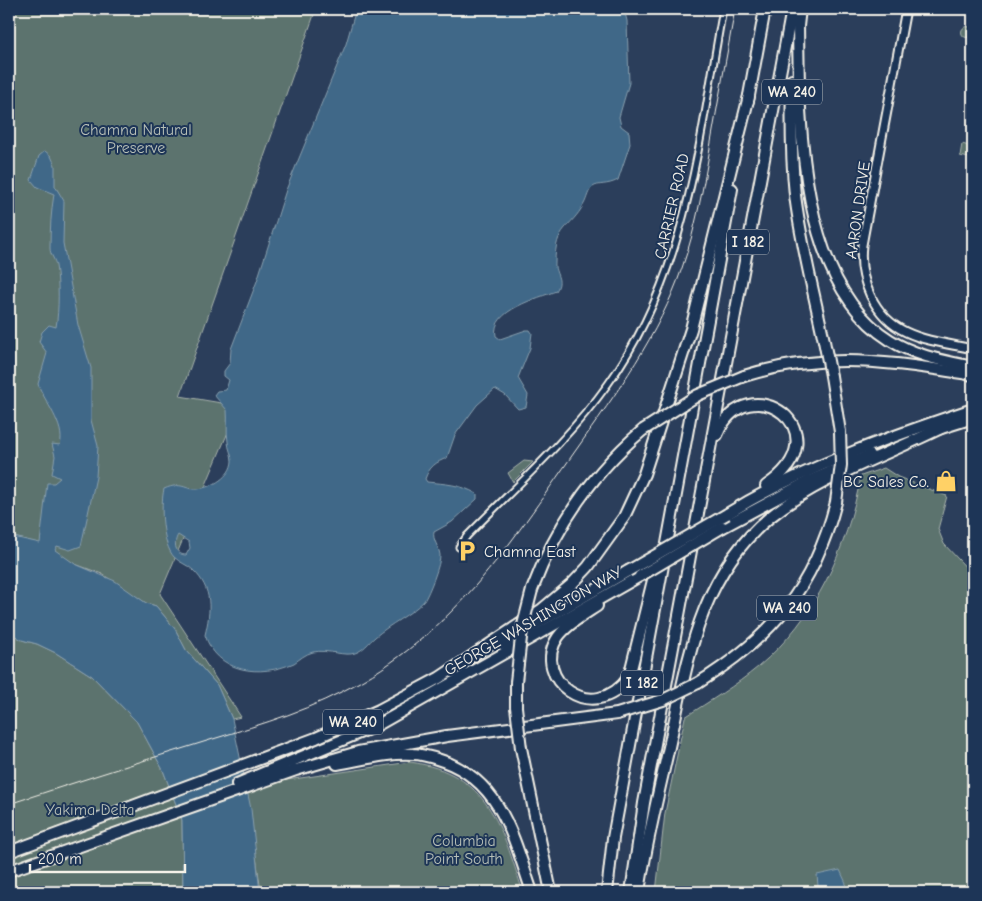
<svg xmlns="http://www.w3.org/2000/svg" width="982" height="901" viewBox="0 0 982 901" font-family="'Comic Neue',sans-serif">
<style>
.green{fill:#5b736e;stroke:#a8b2ab}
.water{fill:#406888;stroke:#889fae;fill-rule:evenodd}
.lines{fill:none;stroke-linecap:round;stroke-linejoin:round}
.minor-casing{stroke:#f4f1e8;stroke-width:9}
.tertiary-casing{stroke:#f4f1e8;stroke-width:11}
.motorway-casing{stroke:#f4f1e8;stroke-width:14}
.minor{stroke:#1d3557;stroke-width:5}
.tertiary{stroke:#1d3557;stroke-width:7}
.motorway{stroke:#1d3557;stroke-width:10}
.rail{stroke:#f4f1e8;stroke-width:1}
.motorway-bridge-casing{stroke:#f4f1e8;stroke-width:14;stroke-linecap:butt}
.motorway-bridge{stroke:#1d3557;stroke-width:10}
.labels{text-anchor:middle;stroke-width:4;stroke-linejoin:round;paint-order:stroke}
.shield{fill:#1d3557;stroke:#b4b9bc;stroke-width:1}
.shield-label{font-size:15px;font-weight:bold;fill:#f4f1e8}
.park-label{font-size:16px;fill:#b7bfb7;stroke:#1d3557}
.street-label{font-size:16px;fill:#f4f1e8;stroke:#1d3557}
.poi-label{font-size:16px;fill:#f4f1e8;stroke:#1d3557;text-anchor:end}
</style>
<rect width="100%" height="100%" fill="#2b3e5b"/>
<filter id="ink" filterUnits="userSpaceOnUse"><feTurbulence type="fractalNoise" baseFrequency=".02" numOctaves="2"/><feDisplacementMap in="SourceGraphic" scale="10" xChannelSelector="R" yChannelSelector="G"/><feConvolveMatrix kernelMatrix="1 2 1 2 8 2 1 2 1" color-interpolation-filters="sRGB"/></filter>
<g filter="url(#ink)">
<!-- green -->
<g class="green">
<polygon points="9,9 316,9 180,396 239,406 160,594 241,717 232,719 217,685 186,650 175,629 156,606 146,603 102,574 75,564 34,542 9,536"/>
<circle cx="967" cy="32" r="5.5"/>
<polygon points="962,144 973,147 973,159 960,156"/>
<polygon points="524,461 533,462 513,482 508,473"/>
<path d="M 884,468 L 898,477 L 947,496 L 938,529 L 944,544 L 973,575 L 973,892 L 656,892 L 665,813 L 685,717 C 710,701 735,686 758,667 C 817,617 846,551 861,476 Z"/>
<polygon points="9,632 22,640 37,644 56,653 92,676 137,722 163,770 182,820 183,892 9,892"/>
<path d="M 410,762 C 489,773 501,826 523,892 L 261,892 L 247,793 L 280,781 Z"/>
</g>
<!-- water -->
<g class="water">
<path d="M 356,9 L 624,9 L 627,21 L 629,83 L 619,117 L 621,126 L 629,132 L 630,144 L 618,180 C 607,186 598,183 593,187 C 588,190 587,199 584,204 C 570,230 555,225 555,263 C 554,274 564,279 556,291 C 539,298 490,310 496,336 L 500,339 L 526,330 L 530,330 L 532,333 L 530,348 L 518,378 L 528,395 L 526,407 L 518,409 L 505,395 L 495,389 L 477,405 L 455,435 L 447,458 C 436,462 429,467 425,479 L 427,482 C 446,484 460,484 477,494 L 477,499 L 452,522 L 434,532 C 432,539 439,547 440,555 C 441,563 429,593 424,601 C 410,615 390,624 375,637 C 368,643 364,650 355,653 C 345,657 328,649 313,652 C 305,654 300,659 294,663 C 260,678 217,673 205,635 C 211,610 213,589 193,570 C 188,565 180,563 174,557 C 162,544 160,505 164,489 C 183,481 184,490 198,489 C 212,487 231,477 232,461 C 232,454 228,448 228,442 C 226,431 228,421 227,410 L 214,395 L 217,391 L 226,390 L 229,380 L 224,376 L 224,371 L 230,363 L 231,349 L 257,281 L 286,190 L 346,44 ZM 178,535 L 189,542 L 190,548 L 186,555 C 175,555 173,543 178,535 Z"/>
<path d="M 45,151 L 51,156 L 55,165 L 55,186 L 64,201 L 63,243 L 78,325 L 91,368 L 91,420 L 98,446 L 96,477 L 81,546 L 70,550 L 57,546 L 55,550 L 75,564 L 115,581 L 146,603 L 156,606 L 175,629 L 186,650 L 217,685 L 232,719 L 251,809 L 260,892 L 183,892 L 182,820 L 163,770 L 137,722 L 92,676 L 56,653 L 37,644 L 22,640 L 9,632 L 9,536 L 40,543 L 47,483 L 54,483 L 60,478 L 52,474 L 55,456 L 52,444 L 60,445 C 66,426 44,401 38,384 L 47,353 L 39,342 L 42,332 L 49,325 L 56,327 C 59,310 59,282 56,266 C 55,259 50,255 50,248 C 50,229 51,212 54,194 L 37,187 L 31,180 L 39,156 Z"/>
<polygon points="840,870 846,883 842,892 812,892 818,886 817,875"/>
</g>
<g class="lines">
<!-- minor casing -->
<g class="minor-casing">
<path id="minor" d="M 459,547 L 467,536 C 515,487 568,440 608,384 C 688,273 699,140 723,9"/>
</g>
<!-- tertiary casing -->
<g class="tertiary-casing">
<path id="tertiary" d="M 906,9 L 862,245 C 858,279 874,317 906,332 C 927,342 951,344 973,349"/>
</g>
<!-- motorway casing -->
<g class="motorway-casing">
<g id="motorway">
<path d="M 798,20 C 799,118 797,282 890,340 C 915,356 945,361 973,367"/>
<polyline points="798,26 800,9"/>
<path d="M 792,80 C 791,118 791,157 795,195 C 801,244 814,293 824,341"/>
<polyline points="748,101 765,9"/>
<path d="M 744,376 C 823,351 893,362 973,375"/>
<polyline points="831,376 840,432"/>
<polyline points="935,430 973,418"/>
<path d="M 717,435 C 747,363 846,432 766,486"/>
<path d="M 727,514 C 803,467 889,437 973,409"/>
<polyline points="723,527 809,481 870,455"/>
<path d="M 532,590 C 556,526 591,474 643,430"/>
<path d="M 597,606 C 585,614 567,624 558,637 C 530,678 593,728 629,677 L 658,560"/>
<polyline points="502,644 628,571"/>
<polyline points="516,682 516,707"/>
<path d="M 698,683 C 772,637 814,588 836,502"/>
<polyline points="521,748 551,892"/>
<path d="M 337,764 C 361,760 389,752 413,754 C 423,754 434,758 443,761 C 502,782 514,840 532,892"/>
<polyline points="237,784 376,726 640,576"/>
<polyline points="9,852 316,738 379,710 439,678 541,610 572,584 588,567 624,517 644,474 691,329 749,96"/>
<polyline points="9,871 296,770 358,752 447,736 617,714"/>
<polyline points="607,892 613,838 732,189"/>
<polyline points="631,892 644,803 792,9"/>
<path d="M 639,892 C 646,844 658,795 669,747 C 688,661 698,577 770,517 C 819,477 885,456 941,428"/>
</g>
</g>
<!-- minor -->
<use href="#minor" class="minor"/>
<!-- tertiary -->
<use href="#tertiary" class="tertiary"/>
<!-- motorway -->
<use href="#motorway" class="motorway"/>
<!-- rail -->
<path class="rail" d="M 9,804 C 70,784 132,764 194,745 C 244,729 295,716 343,691 C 453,635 507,548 576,450 C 617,392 659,335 682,268 C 696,228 703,188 710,148 C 718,101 727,55 735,9"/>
<!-- motorway-bridge casing -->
<g class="motorway-bridge-casing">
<g id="motorway-bridge">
<polyline points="824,341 831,376"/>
<polyline points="643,430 698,395 744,376"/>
<polyline points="836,502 841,465 840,432"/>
<polyline points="628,571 727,514"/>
<polyline points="640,576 723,527"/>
<polyline points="516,682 522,629 532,590"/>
<polyline points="516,707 521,748"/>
<polyline points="617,714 663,700 698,683"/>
</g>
</g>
<!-- motorway-bridge -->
<use href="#motorway-bridge" class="motorway-bridge"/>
</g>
</g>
<!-- icons -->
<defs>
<g id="shop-bare" transform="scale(1.725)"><path d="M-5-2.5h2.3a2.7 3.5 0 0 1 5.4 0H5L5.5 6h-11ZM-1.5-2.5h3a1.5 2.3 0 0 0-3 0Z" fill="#ffd166" stroke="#1d3557" stroke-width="2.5" paint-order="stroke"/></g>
<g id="parking-bare" transform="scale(1.725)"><path d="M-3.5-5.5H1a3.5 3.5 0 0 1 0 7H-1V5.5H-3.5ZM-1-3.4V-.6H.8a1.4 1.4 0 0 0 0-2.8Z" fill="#ffd166" stroke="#1d3557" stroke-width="2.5" paint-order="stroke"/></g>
</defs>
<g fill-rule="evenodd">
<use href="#shop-bare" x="946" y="481"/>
<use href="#parking-bare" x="467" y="551"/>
</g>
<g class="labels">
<!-- shield labels -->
<g class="shield">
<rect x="762" y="79.5" width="60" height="25" rx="4"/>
<rect x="727" y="229.5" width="42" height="25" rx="4"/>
<rect x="757" y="595.5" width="60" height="25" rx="4"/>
<rect x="621" y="670.5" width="42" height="25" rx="4"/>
<rect x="323" y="709.5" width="60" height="25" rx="4"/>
</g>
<g class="shield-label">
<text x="792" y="97">WA 240</text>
<text x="748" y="247">I 182</text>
<text x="787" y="613">WA 240</text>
<text x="642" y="688">I 182</text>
<text x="353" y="727">WA 240</text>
</g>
<!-- park labels -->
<g class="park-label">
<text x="136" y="135">Chamna Natural<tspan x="136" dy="18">Preserve</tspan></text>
<text x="90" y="815">Yakima Delta</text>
<text x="464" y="846">Columbia<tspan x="464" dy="18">Point South</tspan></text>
</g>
<!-- street labels -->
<g class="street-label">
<text transform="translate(671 206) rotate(-77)" y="6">CARRIER ROAD</text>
<text transform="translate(857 210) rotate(-82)" y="6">AARON DRIVE</text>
<text transform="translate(533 620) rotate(-30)" y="6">GEORGE WASHINGTON WAY</text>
</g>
<!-- poi labels -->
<g class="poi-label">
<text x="929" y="487">BC Sales Co.</text>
<text x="484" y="557" text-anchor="start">Chamna East</text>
</g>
</g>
<!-- margin -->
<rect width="982" height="901" fill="none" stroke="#1d3557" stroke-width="30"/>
<rect x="15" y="15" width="952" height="871" fill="none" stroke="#f4f1e8" stroke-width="2" filter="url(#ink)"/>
<!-- scale -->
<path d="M30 864v8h155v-8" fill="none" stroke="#f4f1e8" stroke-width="2.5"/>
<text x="38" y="864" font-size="15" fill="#f4f1e8" stroke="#1d3557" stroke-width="4" paint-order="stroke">200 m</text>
</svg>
